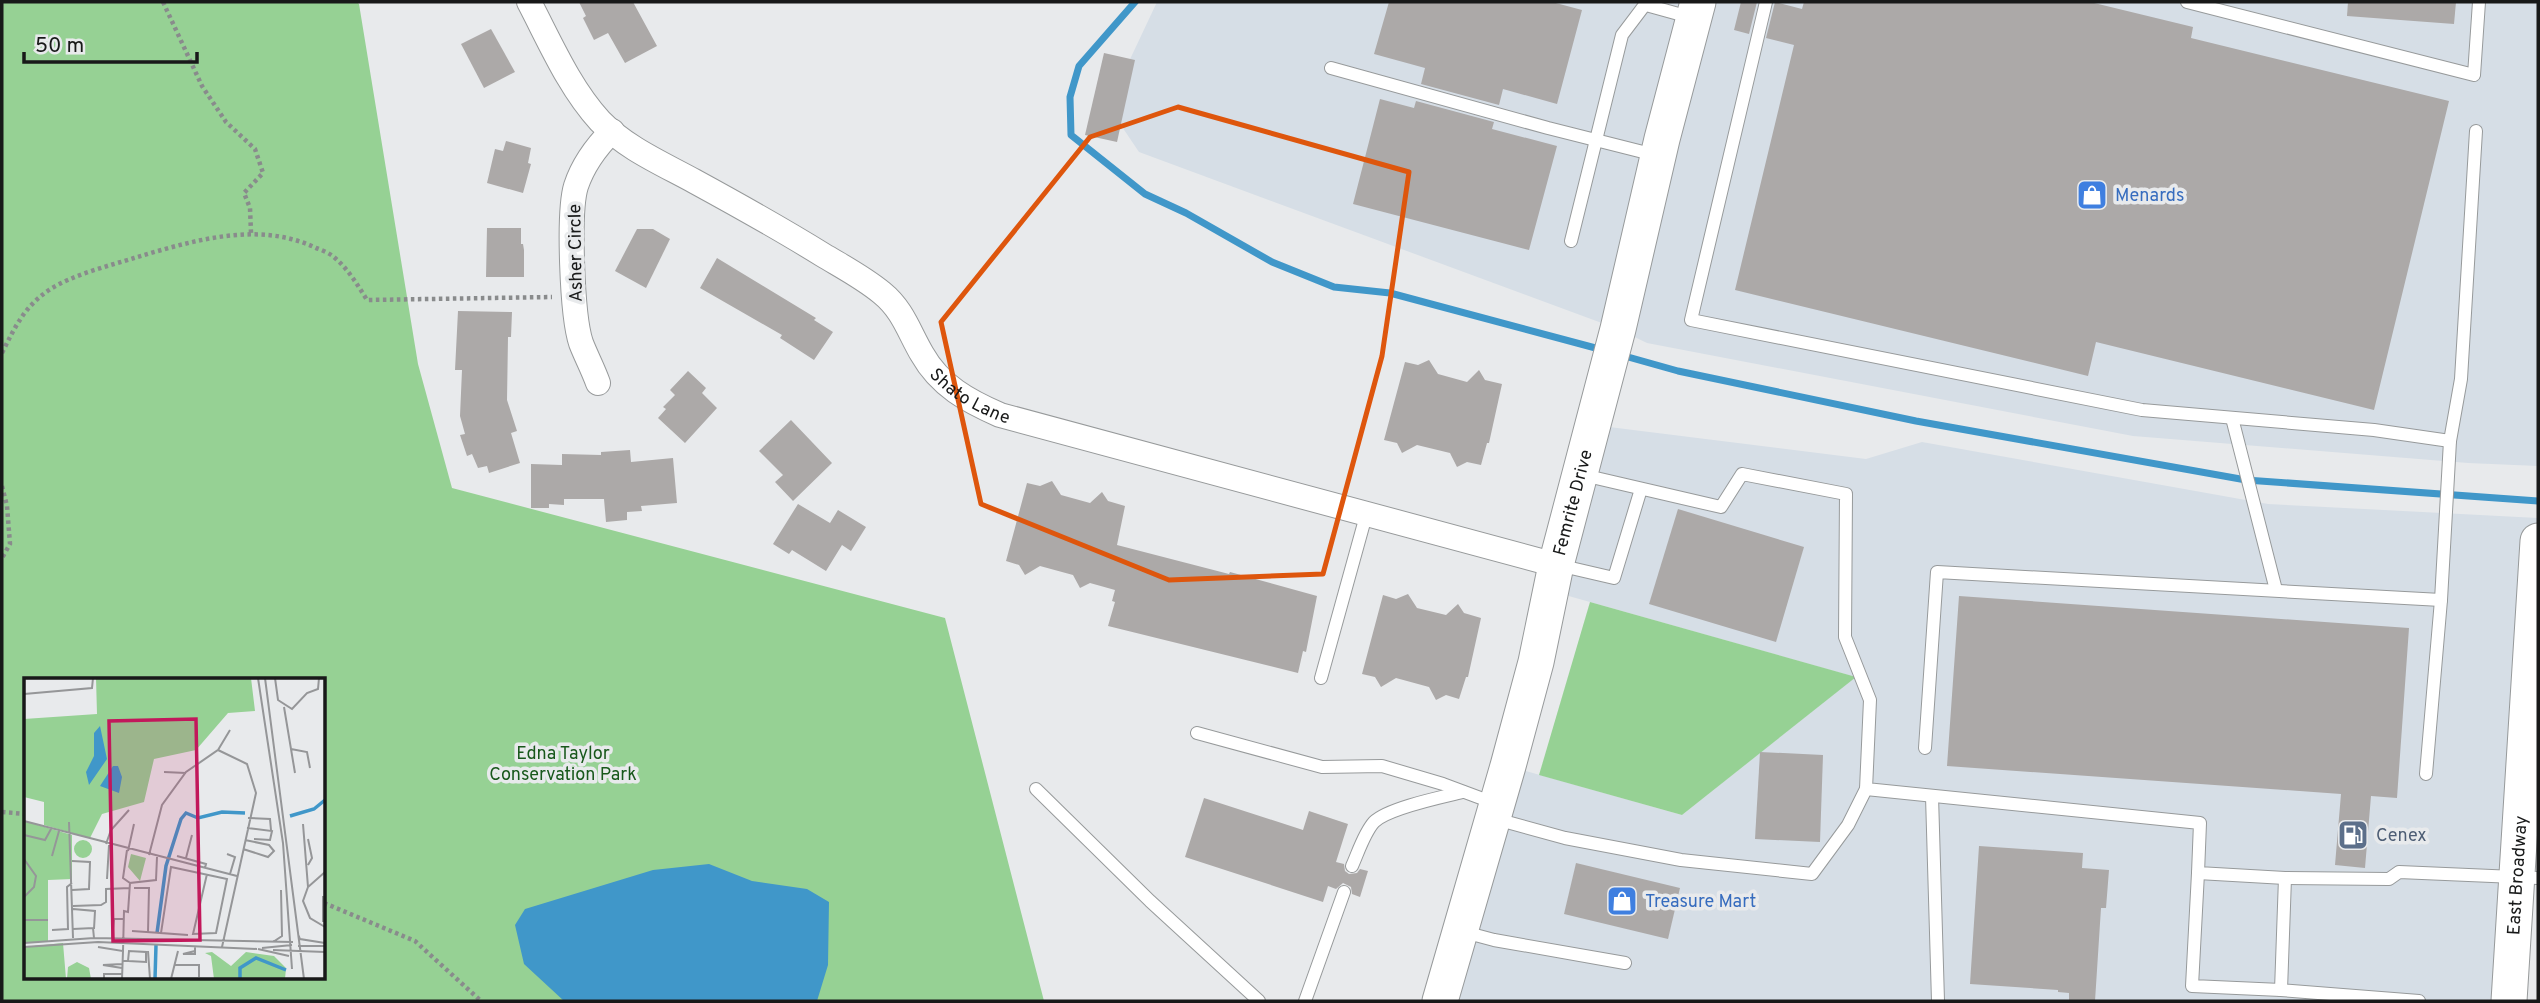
<svg xmlns="http://www.w3.org/2000/svg" width="2540" height="1003" viewBox="0 0 2540 1003" font-family="Overpass,sans-serif">
<style>
.built{fill:#d6dee6}
.green{fill:#96d194;fill-rule:evenodd}
.water{fill:#4097c9}
.lines{fill:none;stroke-linecap:round;stroke-linejoin:round}
.stream{stroke:#4097c9;stroke-width:7}
.building{fill:#aca9a8}
.lane-casing{stroke:#979a9b;stroke-width:14}
.street-casing{stroke:#979a9b;stroke-width:26}
.secondary-casing{stroke:#979a9b;stroke-width:37}
.path{stroke:#898b8c;stroke-width:4.5;stroke-dasharray:3.5 3.5;stroke-linecap:butt}
.lane{stroke:#fff;stroke-width:12}
.street{stroke:#fff;stroke-width:24}
.secondary{stroke:#fff;stroke-width:35}
.marked{fill:none;stroke:#de560d;stroke-width:5;stroke-linejoin:round}
.labels{text-anchor:middle;stroke-width:7;stroke-linejoin:round;paint-order:stroke}
.shop-label{font-size:18px;fill:#366cbe;stroke:#e8eaec;text-anchor:start}
.street-label{font-size:18px;fill:#181919;stroke:#e8eaec}
.park-label{font-size:18px;fill:#18581b;stroke:#e8eaec}
.service-label{font-size:18px;fill:#4e5e75;stroke:#e8eaec;text-anchor:start}
.inset-river{fill:none;stroke:#4097c9;stroke-width:3.5}
.inset-road{fill:none;stroke:#959698;stroke-width:2}
.view{fill:#c2185b;fill-opacity:0.15;stroke:#c2185b;stroke-width:3.5}
.inset-edge{fill:none;stroke:#181919;stroke-width:3.5}
</style>
<rect width="100%" height="100%" fill="#e8eaec"/>
<!-- built -->
<g class="built">
<polygon points="1157,2 2538,2 2538,466 2468,463 2133,436 1647,343 1618,329 1139,152 1108,106"/>
<polygon points="1593,425 1866,459 1922,442 2268,504 2538,518 2509,1001 1440,1001 1508,766 1682,815 1855,677 1551,591"/>
</g>
<!-- green -->
<g class="green">
<path d="M 2,2 L 357,2 L 359,4 L 418,364 L 452,488 L 945,618 L 1044,1001 L 2,1001 ZM 26,679 L 324,679 L 324,977 L 26,977 Z"/>
<polygon points="1590,602 1856,677 1682,815 1539,775"/>
</g>
<!-- water -->
<polygon class="water" points="709,864 752,881 807,889 829,902 828,965 817,1001 564,1001 524,964 515,925 525,909 653,870"/>
<g class="lines">
<!-- stream -->
<g class="stream">
<polyline points="1135,2 1079,66 1070,97 1071,135 1145,194 1186,213 1272,262 1334,287 1390,293 1603,350"/>
<polyline points="1621,355 1678,371 1916,421 2246,480 2538,501"/>
</g>
</g>
<!-- building -->
<g class="building">
<polygon points="579,2 633,2 657,46 625,63 608,33 594,40 583,18 586,16"/>
<polygon points="1389,2 1552,2 1582,10 1557,104 1503,89 1499,105 1421,84 1425,68 1374,54"/>
<polygon points="1741,2 1757,2 1749,34 1734,30"/>
<polygon points="1775,2 1802,9 1804,2 2090,2 2193,27 2191,38 2449,101 2374,410 2096,342 2088,376 1735,290 1794,45 1766,38"/>
<polygon points="2348,2 2456,2 2454,24 2347,16"/>
<polygon points="491,29 515,72 484,88 461,44"/>
<polygon points="1104,53 1135,60 1117,142 1085,135"/>
<polygon points="1380,99 1414,108 1416,101 1494,122 1492,129 1557,146 1529,250 1353,204"/>
<polygon points="506,141 531,148 528,163 531,164 523,193 487,183 495,149 503,151"/>
<polygon points="487,228 521,228 521,244 523,244 524,250 524,277 486,277"/>
<polygon points="637,229 653,229 670,239 646,288 615,271"/>
<polygon points="717,258 816,318 814,320 833,332 814,360 780,338 782,335 700,288"/>
<polygon points="458,311 512,312 511,337 508,337 507,400 517,431 511,433 520,463 489,473 487,466 478,468 472,454 467,456 460,435 465,434 460,416 462,370 455,370"/>
<polygon points="1429,360 1438,374 1467,382 1479,370 1485,380 1502,384 1489,443 1487,443 1481,465 1467,462 1457,467 1450,453 1417,445 1402,453 1397,443 1384,440 1405,362 1418,365"/>
<polygon points="688,371 706,388 702,393 717,408 685,443 658,418 666,409 663,407 675,395 670,390"/>
<polygon points="791,420 832,463 793,501 775,482 783,475 759,451"/>
<polygon points="630,450 631,462 673,458 677,503 641,506 642,511 627,512 627,520 606,522 604,499 564,499 564,505 549,504 549,508 531,508 531,464 562,465 562,454 601,455 601,452"/>
<polygon points="1052,481 1061,495 1090,503 1102,492 1108,501 1125,506 1117,545 1229,574 1230,572 1317,596 1306,652 1303,651 1298,673 1108,626 1115,602 1112,601 1115,590 1090,583 1080,588 1073,575 1040,566 1025,575 1019,565 1006,561 1027,483 1040,486"/>
<polygon points="798,504 830,523 838,510 866,527 851,551 842,545 826,571 792,550 789,554 773,544"/>
<polygon points="1678,509 1804,547 1776,642 1649,604"/>
<polygon points="1408,594 1417,608 1446,615 1458,604 1464,613 1481,618 1468,677 1466,677 1459,699 1446,695 1436,700 1429,687 1396,678 1381,687 1375,677 1362,674 1383,595 1396,599"/>
<polygon points="1959,596 2409,628 2397,798 2371,796 2365,868 2335,865 2341,794 1947,766"/>
<polygon points="1760,752 1823,755 1820,842 1755,839"/>
<polygon points="1204,798 1303,830 1309,811 1348,824 1336,862 1344,864 1345,871 1349,874 1357,873 1360,869 1368,871 1360,897 1352,894 1351,887 1343,883 1336,889 1328,886 1323,902 1185,857"/>
<polygon points="1979,846 2083,853 2082,868 2109,870 2106,908 2101,908 2095,1001 2069,1001 2069,993 2058,992 2058,990 1970,984"/>
<polygon points="1576,863 1680,888 1668,939 1564,914"/>
</g>
<g class="lines">
<!-- lane casing -->
<g class="lane-casing">
<g id="lane">
<polyline points="1766,2 1691,320 2142,410 2374,430 2450,441 2461,379 2476,131"/>
<polyline points="2187,2 2474,75 2479,2"/>
<polyline points="1646,5 1693,18"/>
<polyline points="1331,68 1548,128 1655,155"/>
<polyline points="1571,241 1622,35 1647,2"/>
<polyline points="2232,418 2276,590"/>
<polyline points="1583,475 1721,507 1742,474 1846,494 1845,637 1870,700 1866,789 2200,823 2198,873 2285,878 2389,879 2399,872 2538,878"/>
<polyline points="1558,565 1614,578 1641,489"/>
<polyline points="1321,678 1367,512"/>
<polyline points="1197,733 1322,767 1382,766 1443,784 1494,803"/>
<polyline points="1925,748 1937,572 2441,600"/>
<polyline points="2426,774 2441,600 2450,441"/>
<polyline points="1036,789 1150,901 1259,1001"/>
<polyline points="1932,796 1938,1001"/>
<polyline points="1496,819 1565,838 1681,860 1812,874 1848,825 1866,789"/>
<path d="M 1352,866 C 1358,853 1364,833 1374,822 C 1388,808 1442,797 1463,792"/>
<polyline points="2198,873 2192,986 2281,990"/>
<polyline points="2285,878 2281,990 2419,1001"/>
<polyline points="1464,932 1494,940 1625,963"/>
<polyline points="1305,1001 1344,892"/>
</g>
</g>
<!-- street casing -->
<g class="street-casing">
<g id="street">
<path id="s1" d="M 529,2 C 550,42 569,87 600,121 C 626,148 661,163 694,181 C 738,205 781,229 823,255 C 843,267 864,278 882,293 C 903,310 909,332 922,354 C 940,386 968,401 1000,415 L 1556,565"/>
<path d="M 598,383 C 593,369 586,356 581,343 C 572,316 568,212 576,186 C 583,165 597,146 612,131"/>
</g>
</g>
<!-- secondary casing -->
<g class="secondary-casing">
<g id="secondary">
<path id="s2" d="M 1440,1001 L 1508,766 L 1536,662 L 1556,565 L 1618,329 L 1662,139 L 1698,2"/>
<path id="s3" d="M 2509,1001 L 2538,541"/>
</g>
</g>
<!-- path -->
<g class="path">
<polyline points="163,2 202,86 226,122 255,149 263,173 244,193 250,208 251,233"/>
<path d="M 2,353 C 15,327 24,307 49,290 C 72,275 108,266 134,258 C 192,241 258,220 316,248 C 322,250 329,253 334,257 C 348,269 357,284 367,300 L 552,297"/>
<polyline points="2,486 7,506 10,544 2,558"/>
<polyline points="2,812 26,814"/>
<polyline points="324,903 415,941 481,1001"/>
</g>
<!-- lane -->
<use href="#lane" class="lane"/>
<!-- street -->
<use href="#street" class="street"/>
<!-- secondary -->
<use href="#secondary" class="secondary"/>
</g>
<!-- marked area -->
<path class="marked" d="M 1178,107 L 1409,172 L 1382,356 L 1323,574 L 1169,580 L 981,504 L 941,322 L 1090,137 Z"/>
<!-- icons -->
<defs>
<g id="shop-square" transform="scale(1.575)"><rect x="-9" y="-9" width="18" height="18" rx="4" fill="#3f7fe0" stroke="#e8eaec"/><path d="M-5-2.5h2.3a2.7 3.5 0 0 1 5.4 0H5L5.5 6h-11ZM-1.5-2.5h3a1.5 2.3 0 0 0-3 0Z" fill="#fff"/></g>
<g id="fuel-square" transform="scale(1.575)"><rect x="-9" y="-9" width="18" height="18" rx="4" fill="#5c6f8a" stroke="#e8eaec"/><path d="M-5.5-6h7V0h2V4h1.3V-2.5L3-4.5l.8-.8L6-3V5H2.5V1h-1V6h-7ZM-4.2-4.7v3.2H.2V-4.7Z" fill="#fff"/></g>
</defs>
<g fill-rule="evenodd">
<use href="#shop-square" x="2092" y="195"/>
<use href="#fuel-square" x="2353" y="835"/>
<use href="#shop-square" x="1622" y="901"/>
</g>
<g class="labels">
<!-- shop labels -->
<g class="shop-label">
<text x="2115" y="201">Menards</text>
<text x="1645" y="907">Treasure Mart</text>
</g>
<!-- street labels -->
<g class="street-label">
<text transform="translate(575 253) rotate(-91)" y="6">Asher Circle</text>
<text dy="6" stroke="none"><textPath href="#s1" startOffset="609">Shato Lane</textPath></text>
<text dy="6" stroke="none"><textPath href="#s2" startOffset="516">Femrite Drive</textPath></text>
<text dy="6" stroke="none"><textPath href="#s3" startOffset="126">East Broadway</textPath></text>
</g>
<!-- park labels -->
<g class="park-label">
<text x="563" y="759">Edna Taylor<tspan x="563" dy="21">Conservation Park</tspan></text>
</g>
<!-- service labels -->
<g class="service-label">
<text x="2376" y="841">Cenex</text>
</g>
</g>
<!-- overview -->
<g transform="translate(24 678)">
<rect width="301" height="301" fill="#e8eaec"/>
<path d="M 72,0 L 227,0 L 231,33 L 204,35 L 172,72 L 130,81 L 120,124 L 78,136 L 66,160 L 20,147 L 20,124 L 0,119 L 0,41 L 73,36 ZM 0,143 L 48,157 L 48,201 L 24,202 L 24,263 L 0,265 ZM50 171a9 9 0 1 1 18 0a9 9 0 1 1-18 0ZM 107,176 L 122,180 L 116,203 L 104,189 ZM 39,265 L 42,301 L 0,301 L 0,269 ZM 188,274 L 207,288 L 222,274 L 250,278 L 262,290 L 261,301 L 190,301 L 187,278 L 181,275 ZM 53,284 L 65,290 L 67,301 L 43,301 L 44,289 Z" fill="#96d194"/>
<path d="M 76,48 L 83,81 L 65,107 L 62,94 L 70,78 L 70,55 ZM 89,88 L 94,88 L 98,99 L 95,115 L 76,108 Z" fill="#4097c9"/>
<path class="inset-river" d="M 266,138 L 290,131 L 301,122M 133,255 L 142,188 L 157,141 L 162,135 L 174,140 L 198,134 L 221,135M 131,301 L 132,267M 216,301 L 216,290 L 232,280 L 262,292"/>
<path class="inset-road" d="M 234,0 L 259,165 L 268,291M 241,0 L 280,301M 251,0 L 254,22 L 268,31 L 283,15 L 294,11 L 295,0M 0,16 L 68,10 L 69,0M 260,29 L 271,95M 267,71 L 283,74 L 286,90M 194,72 L 206,52M 140,94 L 162,95M 224,140 L 246,141 L 247,152M 0,143 L 213,198M 45,144 L 49,260M 279,146 L 284,209M 223,150 L 248,153 L 246,162 L 230,161M 0,157 L 21,162 L 27,151M 284,161 L 288,180 L 284,187M 82,166 L 87,152 L 105,132M 219,171 L 244,179 L 250,173 L 245,167 L 221,162M 103,172 L 99,200 L 106,205M 104,173 L 110,146M 203,176 L 211,179 L 206,196M 125,177 L 138,127 L 162,94 L 194,72 L 223,86 L 232,115 L 198,269M 28,178 L 35,153M 153,178 L 182,186 L 181,190M 162,180 L 168,157M 0,181 L 12,198 L 10,209 L 0,219M 48,183 L 66,184 L 65,211 L 48,212M 301,194 L 284,209 L 279,223 L 286,240 L 301,249M 83,201 L 85,167M 110,210 L 125,210 L 124,254M 49,228 L 77,227 L 82,224 L 82,211 L 106,210M 49,231 L 71,233 L 70,251M 0,242 L 24,242M 299,244 L 299,218M 49,251 L 69,250 L 70,260M 28,252 L 44,251 L 43,209 L 48,205M 108,253 L 137,255M 274,256 L 276,261 L 301,265M 164,257 L 137,255 L 147,189 L 203,201 L 192,255 L 169,256 L 183,196M 88,261 L 90,241 L 99,241M 249,264 L 258,258 L 257,212M 0,265 L 70,260 L 269,264M 274,268 L 300,268M 0,269 L 74,264 L 233,271M 74,269 L 99,273 L 98,301M 238,270 L 268,267M 234,271 L 265,278M 249,272 L 301,274M 99,273 L 100,233 L 104,234 L 106,205 L 132,202 L 133,179M 124,273 L 126,301M 171,273 L 159,276 L 171,276 L 171,269M 99,283 L 104,283 L 122,284 L 122,274 L 105,273 L 104,283M 151,287 L 175,287 L 175,299M 98,290 L 79,287 L 98,286M 80,301 L 80,296 L 98,296M 147,301 L 154,273"/>
<path class="view" d="M 172,41 L 176,262 L 89,263 L 85,43 Z"/>
<rect width="301" height="301" class="inset-edge"/>
</g>
<!-- border -->
<rect width="2540" height="1003" fill="none" stroke="#181919" stroke-width="7"/>
<!-- scale -->
<path d="M24 52v10h173v-10" fill="none" stroke="#181919" stroke-width="3.5"/>
<text x="35" y="52" font-size="21" fill="#181919" stroke="#e8eaec" stroke-width="5" paint-order="stroke">50 m</text>
</svg>
